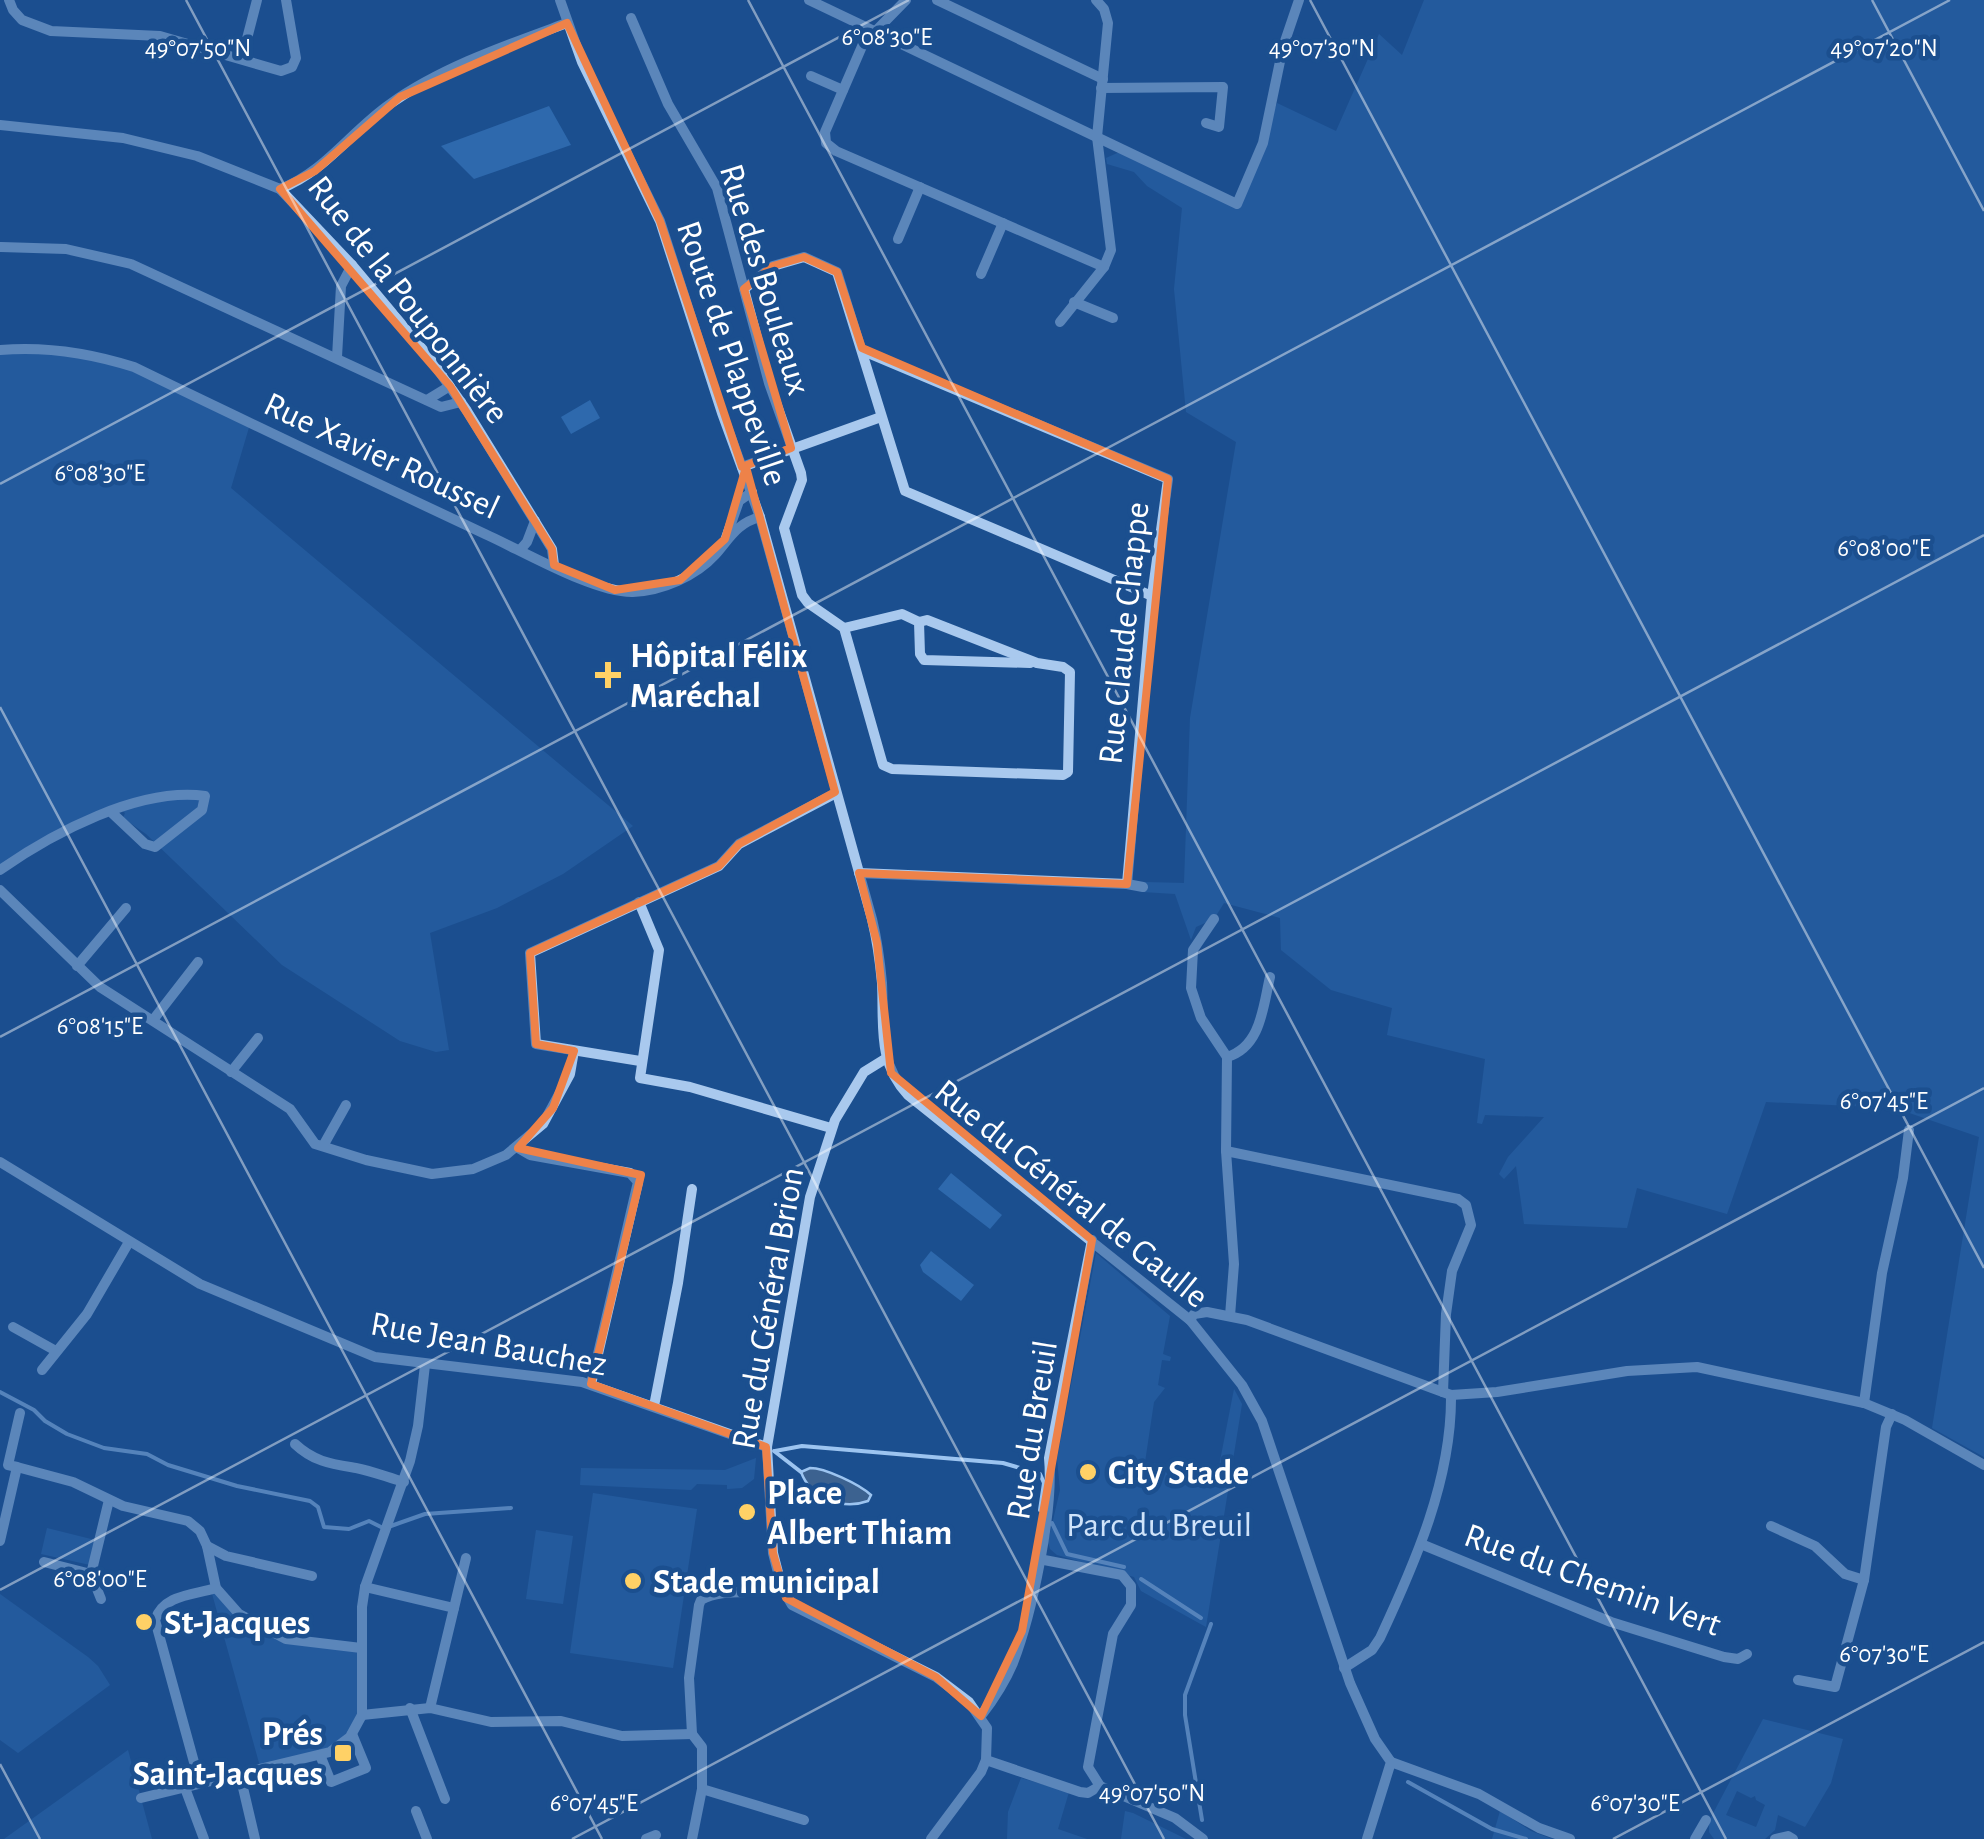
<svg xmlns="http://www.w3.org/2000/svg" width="1984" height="1839" viewBox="0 0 1984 1839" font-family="'Alegreya Sans',sans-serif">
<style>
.green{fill:#2e69ad;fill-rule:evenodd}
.water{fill:#3c6290;stroke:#9cc4f0;stroke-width:2.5}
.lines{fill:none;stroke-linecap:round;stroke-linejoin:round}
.stream{stroke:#9cc4f0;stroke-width:4}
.minor{stroke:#a9c9ee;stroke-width:10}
.marked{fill:none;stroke:#ee8249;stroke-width:8;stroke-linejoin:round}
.ticks{fill:none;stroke:#fff;stroke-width:2.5;stroke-opacity:0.45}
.poi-dot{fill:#ffd166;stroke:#1b4f8f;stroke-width:4}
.labels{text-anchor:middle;stroke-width:9;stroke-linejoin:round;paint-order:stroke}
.street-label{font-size:35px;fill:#fff;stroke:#1b4f8f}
.poi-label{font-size:35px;font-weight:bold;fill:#fff;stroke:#1b4f8f;text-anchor:start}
.park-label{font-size:35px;fill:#cfe3fa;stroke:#1b4f8f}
.ticks-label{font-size:25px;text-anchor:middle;fill:#fff;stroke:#1b4f8f;stroke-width:9;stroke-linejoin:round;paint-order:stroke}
</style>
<rect width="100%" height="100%" fill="#1b4f8f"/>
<!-- green -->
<g class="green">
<polygon points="1424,0 1984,0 1984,1457 1932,1428 1979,1137 1895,1108 1766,1102 1727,1214 1637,1188 1627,1228 1524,1224 1516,1166 1504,1179 1499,1174 1508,1157 1544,1117 1485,1115 1482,1124 1477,1123 1485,1059 1387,1035 1392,1008 1331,990 1281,950 1280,918 1224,903 1214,919 1196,927 1191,940 1175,894 1143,892 1144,882 1184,883 1190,718 1236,442 1186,412 1174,289 1182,208 1147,186 1134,172 1107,164 1106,158 1124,150 1237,204 1277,103 1336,131 1379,34 1402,55"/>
<polygon points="549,106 571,145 474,179 441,146"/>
<polygon points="0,350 110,359 250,424 231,488 633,826 563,874 497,908 430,933 449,1050 436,1052 400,1041 282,965 146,834 123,818 125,813 119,808 0,866"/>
<polygon points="590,400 600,418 571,434 561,417"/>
<polygon points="951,1173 1002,1215 990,1229 938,1189"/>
<polygon points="931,1251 974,1285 961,1301 923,1272 920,1265"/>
<polygon points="1096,1253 1170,1316 1163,1354 1171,1357 1170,1361 1162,1360 1158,1385 1165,1388 1154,1402 1145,1462 1210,1473 1215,1466 1219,1466 1234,1389 1242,1404 1206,1627 1141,1591 1134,1577 1057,1555 1050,1549 1048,1542 1060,1490 1057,1459"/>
<polygon points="756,1458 754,1479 742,1488 727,1489 727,1485 697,1484 691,1490 580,1485 581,1468 725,1470"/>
<polygon points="593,1493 697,1509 673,1668 570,1653"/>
<polygon points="47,1528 95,1540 90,1565 41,1554"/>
<polygon points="536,1530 573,1536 563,1604 526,1599"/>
<polygon points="211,1590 266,1631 361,1648 362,1715 345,1743 261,1770"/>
<polygon points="0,1594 88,1657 98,1666 110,1685 18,1753 0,1740"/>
<path d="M 1763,1719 L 1843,1739 L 1831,1783 L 1805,1827 L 1778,1815 L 1775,1830 L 1765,1839 L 1714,1839 L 1709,1832 L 1709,1821 ZM 1737,1791 L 1751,1798 L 1755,1796 L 1756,1800 L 1765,1805 L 1756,1827 L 1726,1815 Z"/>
<polygon points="128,1750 152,1839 4,1839"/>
<polygon points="1021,1778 1069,1792 1058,1829 1087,1839 1007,1839 1008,1812"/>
<polygon points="1125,1811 1133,1813 1186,1839 1121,1839"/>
<polygon points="1500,1811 1531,1831 1552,1839 1492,1839"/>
</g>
<!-- water -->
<path class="water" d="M 810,1468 C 825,1468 859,1484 871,1495 L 868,1501 C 843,1510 811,1499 801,1472 Z"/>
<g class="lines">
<!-- stream -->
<g class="stream">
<polyline points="0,1392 34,1410 45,1421 67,1434 104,1448 147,1454 168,1465 237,1486 310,1501 318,1507 324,1527 349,1529 369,1521 381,1527"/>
<polyline points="774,1451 801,1472"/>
<polyline points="775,1451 802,1446 1003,1463 1040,1474 1044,1483 1040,1510"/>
<polyline points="1052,1523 1067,1554 1124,1567"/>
<polyline points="391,1526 425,1514 511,1508"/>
<polyline points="1141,1579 1201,1618"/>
<polyline points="1408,1782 1492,1829 1526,1839"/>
<polyline points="1202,1820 1185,1715 1185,1695 1211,1624"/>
</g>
<!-- minor -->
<g class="minor">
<polyline points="9,0 13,10 22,20 51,31 160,36 281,71 292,67 296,58 286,0"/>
<path d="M 560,0 L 582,62 L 660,221 L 722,413 L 760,517 L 872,919 C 877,940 880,961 882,983 C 884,1025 877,1062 908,1095 L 1190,1320 L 1242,1385 L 1262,1421 L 1350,1683 L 1375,1739 L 1391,1762 L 1367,1839"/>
<polyline points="809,0 1237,204 1263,143 1283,47 1299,0"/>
<polyline points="906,0 863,44 825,132 826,143 836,151 1104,267"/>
<polyline points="937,0 1103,79"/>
<polyline points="631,18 668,104 717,188 769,383 801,473 802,480 784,528 802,595 808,603 844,628 883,765 892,769 1063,775 1068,772 1070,672 1063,667 1037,663 927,620 919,622"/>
<polyline points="242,58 257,0"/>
<polyline points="811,76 843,90"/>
<polyline points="1101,88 1223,87 1219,127 1206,123"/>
<polyline points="0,125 123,138 197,156 280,189"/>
<polyline points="898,239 920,187"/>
<polyline points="1,247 66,249 131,264 441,407 461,402"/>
<polyline points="981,274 1003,223"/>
<polyline points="744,289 773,266 804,257 837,272 905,491 1152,596"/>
<polyline points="1074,302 1113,318"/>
<polyline points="1060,322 1104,267 1111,250 1097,137 1108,23 1104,9 1096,0"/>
<path d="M 0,350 C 46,346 90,353 134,367 C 251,424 368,479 485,534 C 523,551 594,593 633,592 C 662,591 696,576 715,555 C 730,538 737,523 760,517"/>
<polyline points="863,351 1168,479 1152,596 1127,884"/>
<polyline points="337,357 341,286 352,265"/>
<polyline points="427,400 450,386"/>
<polyline points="742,467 881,417"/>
<polyline points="726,538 739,501 752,492"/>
<polyline points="520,550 527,542 535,521"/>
<path d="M 554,565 L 552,549 L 467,411 L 429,357 L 352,265 L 280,189 C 325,172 351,131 390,104 C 442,67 507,45 567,23"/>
<polyline points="844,628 902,614 919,622 920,654 924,660 1030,663"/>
<path d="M 0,870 C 53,833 139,787 205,796 L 202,810 L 155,847 L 145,844 L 111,812"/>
<polyline points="859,873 1127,884 1143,887"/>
<polyline points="0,890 100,987 290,1109 315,1144 366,1160 432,1174 473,1169 506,1155 543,1124 570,1074 574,1051"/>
<polyline points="639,902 659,950 640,1078 690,1087 831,1128"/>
<polyline points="1214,919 1193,950 1191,988 1201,1018 1227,1057 1226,1151 1234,1264 1230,1316"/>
<polyline points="77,966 126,908"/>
<polyline points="153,1020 198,962"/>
<path d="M 1227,1057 C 1261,1047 1263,1007 1270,977"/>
<polyline points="885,1059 864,1072 835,1120 810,1197 767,1447 773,1553 782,1588 792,1605 936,1677 969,1702 987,1728 986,1760 981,1772 931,1839"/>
<polyline points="640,1061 536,1044 530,953 719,866 739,844 836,793"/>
<polyline points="231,1072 258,1038"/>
<polyline points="323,1146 346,1105"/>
<polyline points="518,1148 530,1155 630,1173 638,1182 591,1384"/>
<polyline points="1226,1151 1458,1199 1466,1205 1471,1225 1452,1271 1446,1314 1443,1392"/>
<polyline points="0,1162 200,1284 375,1357 582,1382 767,1447"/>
<polyline points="1190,1320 1194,1314 1207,1312 1247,1320 1451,1395 1497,1392 1627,1371 1697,1367 1864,1403 1905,1420 1984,1465"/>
<polyline points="13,1327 56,1351"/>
<polyline points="42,1370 87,1314 129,1242"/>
<polyline points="1864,1403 1882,1273 1903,1178 1909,1130"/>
<polyline points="654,1406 678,1283 692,1189"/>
<path d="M 295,1444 C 314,1462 332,1464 356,1468 C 372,1471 389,1478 404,1482"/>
<polyline points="17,1467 73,1482 123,1506 188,1521 200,1531 207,1546 216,1588 239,1614 286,1639 361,1648"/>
<polyline points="1771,1526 1815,1546 1845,1574 1864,1580"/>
<polyline points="0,1541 17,1467 8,1465 20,1413"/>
<polyline points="1421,1544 1611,1622 1724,1657 1738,1659 1747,1654"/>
<polyline points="207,1546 226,1556 312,1576"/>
<polyline points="1039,1559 1122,1575 1131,1586 1131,1605 1113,1634 1088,1767 1100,1786 1175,1818 1203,1839"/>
<polyline points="44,1562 91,1574 109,1500"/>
<polyline points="91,1574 101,1599"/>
<polyline points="365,1587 454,1608"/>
<path d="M 1344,1668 L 1372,1650 L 1380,1638 C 1415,1563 1452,1479 1451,1395"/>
<polyline points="1798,1680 1835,1687 1864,1580 1886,1427 1892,1414"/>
<polyline points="410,1708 445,1799"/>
<polyline points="430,1708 466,1558"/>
<polyline points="362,1715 430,1708 491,1722 561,1721 622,1736 692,1734"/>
<path d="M 981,1716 C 994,1699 1005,1682 1013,1663 C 1032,1614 1054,1510 1049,1458 L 1092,1240"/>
<polyline points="320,1755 331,1782 366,1768 352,1734"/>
<polyline points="986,1760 1080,1792 1088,1793 1100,1786"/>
<polyline points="1391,1762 1479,1794 1539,1828 1570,1839"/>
<polyline points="240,1775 255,1839"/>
<path d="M 200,1784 L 155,1620 C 164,1594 194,1595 216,1588"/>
<polyline points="185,1788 204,1839"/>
<polyline points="702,1789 804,1820"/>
<polyline points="141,1798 330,1752 350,1737 362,1715 362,1607 365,1587 410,1461 418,1426 425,1365"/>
<polyline points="416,1811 427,1839"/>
<polyline points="646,1839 656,1835"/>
<path d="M 692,1839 L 702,1789 L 702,1747 L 692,1734 L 689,1678 L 699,1605 L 701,1600 C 724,1587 756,1596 782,1588"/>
<polyline points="1695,1839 1706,1820"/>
<polyline points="1775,1839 1788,1836 1793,1839"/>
</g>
</g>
<!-- marked area -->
<path d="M0 0H1984V1839H0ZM 567,23 L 660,221 L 742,467 L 791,448 L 744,289 L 773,266 L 804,257 L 837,272 L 862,348 L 1168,479 L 1127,884 L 859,873 L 877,943 L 891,1073 L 1092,1240 L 1022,1631 L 981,1716 L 936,1677 L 786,1598 L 773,1553 L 766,1447 L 591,1384 L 641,1175 L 518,1148 L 553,1108 L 574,1051 L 536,1044 L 530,953 L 719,866 L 739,844 L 835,792 L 746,467 L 725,539 L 680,580 L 615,590 L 554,565 L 552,549 L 450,386 L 280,189 L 315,171 L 400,97 Z" fill="#1b4f8f" fill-opacity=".55" fill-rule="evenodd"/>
<path class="marked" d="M 567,23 L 660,221 L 742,467 L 791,448 L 744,289 L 773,266 L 804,257 L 837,272 L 862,348 L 1168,479 L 1127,884 L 859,873 L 877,943 L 891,1073 L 1092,1240 L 1022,1631 L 981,1716 L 936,1677 L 786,1598 L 773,1553 L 766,1447 L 591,1384 L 641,1175 L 518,1148 L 553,1108 L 574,1051 L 536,1044 L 530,953 L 719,866 L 739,844 L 835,792 L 746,467 L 725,539 L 680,580 L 615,590 L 554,565 L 552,549 L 450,386 L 280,189 L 315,171 L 400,97 Z"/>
<!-- ticks -->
<path class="ticks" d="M 186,0 L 1164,1839M 748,0 L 1726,1839M 1310,0 L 1984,1268M 1872,0 L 1984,211M 0,484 L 909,0M 0,707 L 602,1839M 0,1037 L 1950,0M 0,1590 L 1984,535M 0,1764 L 40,1839M 572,1839 L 1984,1088M 1613,1839 L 1984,1642"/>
<!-- markers -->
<g class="poi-dot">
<path d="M603 660h10v10h10v10h-10v10h-10v-10h-10v-10h10z"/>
<circle cx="1088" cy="1472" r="10"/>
<circle cx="747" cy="1512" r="10"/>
<circle cx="633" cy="1581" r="10"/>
<circle cx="144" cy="1622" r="10"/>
<rect x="333" y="1743" width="20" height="20" rx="5"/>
</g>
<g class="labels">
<!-- street labels -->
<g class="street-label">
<text transform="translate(766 279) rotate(73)" y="12">Rue des Bouleaux</text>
<text transform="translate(409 299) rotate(52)" y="12">Rue de la Pouponnière</text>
<text transform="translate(733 353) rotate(71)" y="12">Route de Plappeville</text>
<text transform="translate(382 455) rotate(25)" y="12">Rue Xavier Roussel</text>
<text transform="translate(1123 633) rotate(-84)" y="12">Rue Claude Chappe</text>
<text transform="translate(1072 1193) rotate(39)" y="12">Rue du Général de Gaulle</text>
<text transform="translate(767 1308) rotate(-80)" y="12">Rue du Général Brion</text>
<text transform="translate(489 1343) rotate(10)" y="12">Rue Jean Bauchez</text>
<text transform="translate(1031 1430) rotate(-81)" y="12">Rue du Breuil</text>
<text transform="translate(1593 1579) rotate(20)" y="12">Rue du Chemin Vert</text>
</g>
<!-- poi labels -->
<g class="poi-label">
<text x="630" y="667">Hôpital Félix<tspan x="630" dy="40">Maréchal</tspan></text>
<text x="1108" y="1484">City Stade</text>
<text x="767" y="1504">Place<tspan x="767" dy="40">Albert Thiam</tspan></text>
<text x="653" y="1593">Stade municipal</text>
<text x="164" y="1634">St-Jacques</text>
<text x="323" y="1745" text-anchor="end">Prés<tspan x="323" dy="40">Saint-Jacques</tspan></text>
</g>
<!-- park labels -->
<g class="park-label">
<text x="1159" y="1536">Parc du Breuil</text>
</g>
</g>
<g class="ticks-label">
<text x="887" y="45">6°08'30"E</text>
<text x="1322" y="56">49°07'30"N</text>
<text x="198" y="56">49°07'50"N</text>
<text x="1884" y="56">49°07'20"N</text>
<text x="100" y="481">6°08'30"E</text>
<text x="1884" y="556">6°08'00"E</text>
<text x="100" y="1034">6°08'15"E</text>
<text x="1884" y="1109">6°07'45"E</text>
<text x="100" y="1587">6°08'00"E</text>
<text x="1884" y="1662">6°07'30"E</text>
<text x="1152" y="1801">49°07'50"N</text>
<text x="594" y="1811">6°07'45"E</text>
<text x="1635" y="1811">6°07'30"E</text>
</g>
</svg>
